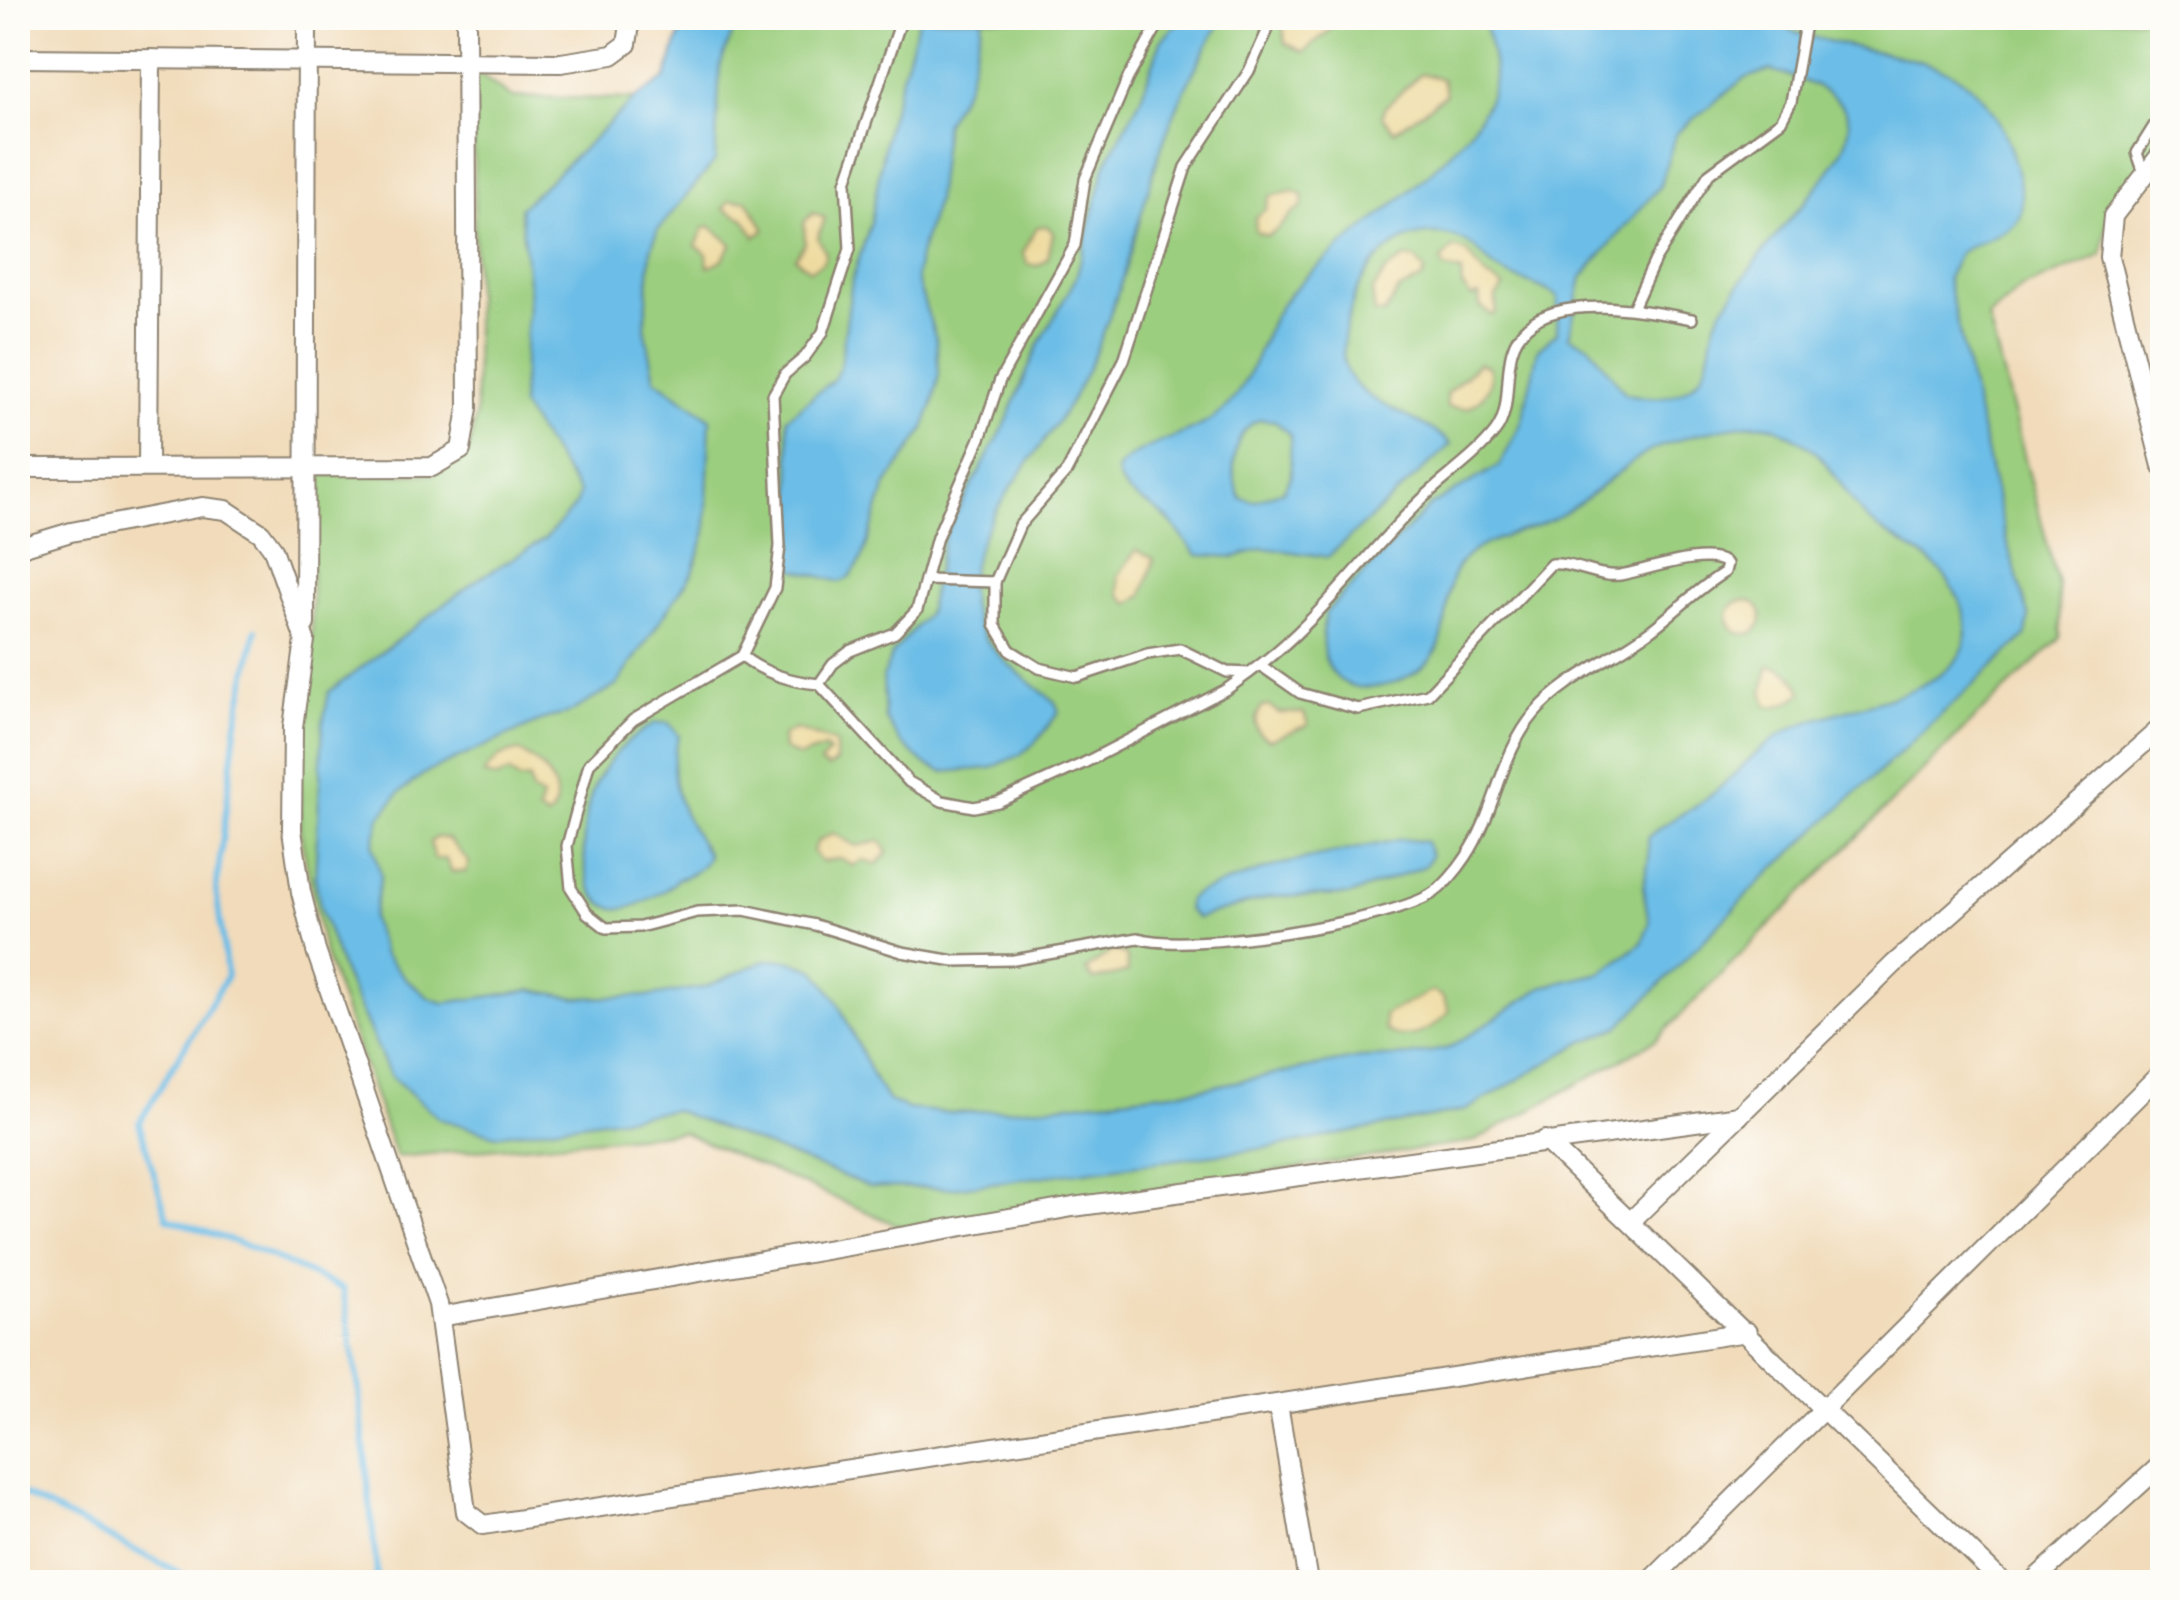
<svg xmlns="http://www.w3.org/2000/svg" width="2180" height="1600" viewBox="0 0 2180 1600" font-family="Mynerve,sans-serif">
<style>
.green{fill:#9bce7e;stroke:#637c54;stroke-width:2.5}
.sand{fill:#eeda9e;stroke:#8c8264;stroke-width:2.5}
.water{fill:#6cbde7;stroke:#4c7489;stroke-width:2.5;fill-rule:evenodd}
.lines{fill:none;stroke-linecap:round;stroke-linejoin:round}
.stream{stroke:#6cbde7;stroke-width:6}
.service-casing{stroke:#8e8372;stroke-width:14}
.minor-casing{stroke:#8e8372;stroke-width:22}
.service{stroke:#fff;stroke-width:9}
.minor{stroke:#fff;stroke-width:18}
</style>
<rect width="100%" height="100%" fill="#fdfcf7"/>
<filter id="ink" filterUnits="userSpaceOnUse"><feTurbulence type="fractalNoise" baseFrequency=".01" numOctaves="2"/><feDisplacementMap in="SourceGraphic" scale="20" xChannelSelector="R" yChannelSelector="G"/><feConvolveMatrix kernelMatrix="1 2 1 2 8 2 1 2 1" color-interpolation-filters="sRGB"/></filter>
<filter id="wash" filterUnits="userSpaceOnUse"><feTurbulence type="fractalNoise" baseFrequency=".0048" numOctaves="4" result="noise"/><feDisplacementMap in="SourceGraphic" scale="40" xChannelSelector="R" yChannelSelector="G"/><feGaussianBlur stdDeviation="2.25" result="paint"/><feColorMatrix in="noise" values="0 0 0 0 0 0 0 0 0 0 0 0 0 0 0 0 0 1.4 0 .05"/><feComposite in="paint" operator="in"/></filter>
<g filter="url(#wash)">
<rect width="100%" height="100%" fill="#f1dbba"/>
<!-- green -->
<path class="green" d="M 685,18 L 2162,18 L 2162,143 C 2123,186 2108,194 2102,255 L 2022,288 L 1988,317 L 2058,585 L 2061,638 L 1973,720 L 1656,1040 L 1475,1141 L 904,1228 L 682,1132 L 396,1157 L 324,952 L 300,831 L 301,725 L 312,640 L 311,473 L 434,474 L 468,454 L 476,414 L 473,70 L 511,97 L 635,99 L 666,78 Z"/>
<!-- sand -->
<g class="sand">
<polygon points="1289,18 1337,18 1330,30 1304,52 1285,43 1283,27"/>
<polygon points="1421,73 1442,79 1446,94 1395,131 1382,117 1384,108"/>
<path d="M 1294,191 L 1304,196 L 1302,207 C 1287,214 1282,230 1267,236 L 1256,232 L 1255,217 L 1266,209 L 1270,196 Z"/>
<polygon points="747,200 765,229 755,237 745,219 724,209 729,201"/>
<polygon points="813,213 825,218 818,238 826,253 823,262 810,270 795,258 805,243 804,222"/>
<polygon points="710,226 732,244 722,260 708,267 707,254 696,246 704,228"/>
<polygon points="1047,226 1053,233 1048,258 1038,266 1028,264 1023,253 1037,227"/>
<polygon points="1453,248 1467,252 1486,276 1504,287 1496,297 1496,313 1491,315 1480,306 1479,295 1471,297 1462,286 1461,272 1444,268 1441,260"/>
<polygon points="1405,258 1415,259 1425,271 1422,279 1398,291 1384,314 1375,313 1372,292 1386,271"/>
<path d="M 1479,363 L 1489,367 C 1494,385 1483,401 1467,408 L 1447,407 L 1446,394 Z"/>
<polygon points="1136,550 1154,559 1143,595 1129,604 1120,594 1118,576"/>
<circle cx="1745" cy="617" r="17"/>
<path d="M 1768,666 C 1783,665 1797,678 1802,692 C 1796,700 1776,710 1767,705 L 1763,692 Z"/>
<path d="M 1269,706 L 1279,713 L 1304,713 L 1308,725 L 1270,740 C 1252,733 1253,720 1262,707 Z"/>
<polygon points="795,729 836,743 836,762 828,768 820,763 829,752 825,748 799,757 783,749 782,736"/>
<path d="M 517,751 C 542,760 571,795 547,818 L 538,811 L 542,798 L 532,792 L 529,779 L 520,780 L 509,772 L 497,778 L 483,774 L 500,756 Z"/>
<polygon points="833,833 856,846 881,841 888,853 876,865 864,860 853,866 841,858 821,862 813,851 818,841"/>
<polygon points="437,837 448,839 469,862 466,872 452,872 446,859 434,859 430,842"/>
<polygon points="1113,950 1127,956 1128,972 1093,980 1086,970"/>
<path d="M 1432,991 L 1443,997 L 1449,1011 C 1435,1030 1407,1044 1385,1030 L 1384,1015 Z"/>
</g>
<!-- water -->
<g class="water">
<path d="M 685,18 L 738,18 L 720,66 L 715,161 L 657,231 L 651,250 L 645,327 L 655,379 L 710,418 L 706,532 L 693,572 L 617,685 L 567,714 L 547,718 L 425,773 L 399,793 L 380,817 L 373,846 L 381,876 L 372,919 L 383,953 L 406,979 L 429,998 L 444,1003 L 533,990 L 577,998 L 651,996 L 705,987 L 766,960 L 789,960 L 815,970 L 835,997 L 876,1083 L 889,1101 L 908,1109 L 953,1113 L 1042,1107 L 1199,1089 L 1359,1058 L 1409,1056 L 1449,1048 L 1545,986 L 1601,973 L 1642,943 L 1649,923 L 1643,887 L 1649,858 L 1648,838 C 1668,819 1689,812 1710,796 C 1737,774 1759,746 1791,729 C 1848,699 2022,695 1949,582 C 1930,553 1897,544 1872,523 C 1842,497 1834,459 1798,439 C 1790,435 1780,428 1771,426 C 1744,418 1664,441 1641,456 C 1611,476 1589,500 1555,518 C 1528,532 1489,536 1466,557 C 1432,587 1465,646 1411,675 C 1352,706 1310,679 1326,612 L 1430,506 L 1500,465 L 1522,421 L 1538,349 L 1557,333 L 1558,297 C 1538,282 1515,281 1495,268 C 1485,260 1478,248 1466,242 C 1413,215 1363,258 1351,308 C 1346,327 1337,357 1349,376 C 1370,409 1423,416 1451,444 L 1328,557 L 1264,548 L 1235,557 L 1197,555 C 1186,543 1177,527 1164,516 C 1148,502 1119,495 1117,470 C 1141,440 1190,439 1221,412 C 1257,380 1259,330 1289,295 C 1337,239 1491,149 1494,77 C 1495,58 1487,37 1483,18 L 1773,18 C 1787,33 1809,36 1828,41 C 1923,65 1985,54 2016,167 C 2034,235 2009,225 1960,252 L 1947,278 L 2006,539 L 2029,616 L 2026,636 L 1762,880 L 1619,1027 L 1581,1043 L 1466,1110 L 1275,1147 L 952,1188 L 870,1187 L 674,1110 L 496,1135 L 440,1119 L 390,1075 L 342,970 L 321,910 L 315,879 L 323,722 L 329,692 L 478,579 L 545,539 L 576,505 L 579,493 L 521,406 L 529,289 L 520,208 L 635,99 L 666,78 ZM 1770,70 C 1893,103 1850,148 1791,218 C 1766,247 1742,279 1722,310 C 1705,335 1718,365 1691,386 C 1670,401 1648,399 1625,393 L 1589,345 L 1569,337 L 1582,277 L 1660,186 L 1676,133 L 1743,79 ZM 1261,419 L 1275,421 L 1290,435 L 1291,476 L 1283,491 L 1254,501 L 1241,498 C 1228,473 1231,430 1261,419 Z"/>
<polygon points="919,18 983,18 967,85 945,122 936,201 919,255 916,278 936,339 939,374 933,404 923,431 886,486 862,559 850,577 840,582 787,567 792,489 787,418 834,379 840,367 852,280 871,222 887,127"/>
<path d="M 1183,18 L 1223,18 C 1193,68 1168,121 1152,177 C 1130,251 1113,324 1076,392 C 1044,451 974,517 970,584 C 967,642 1016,670 1055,702 L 1059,712 L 1035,743 L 1018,756 L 991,768 L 943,772 L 926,765 L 900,742 L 885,718 L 883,677 L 892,654 L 927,614 L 945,534 L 1005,425 L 1037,348 L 1076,278 L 1106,163 L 1140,100 L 1161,41 Z"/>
<path d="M 655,723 L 669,723 L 679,736 C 663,783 684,816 708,855 C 703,870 691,875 677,879 C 670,890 657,894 645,901 C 573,939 576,823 596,783 C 609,757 630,737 655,723 Z"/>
<polygon points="1402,839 1426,842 1431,856 1425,866 1350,895 1270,897 1197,918 1187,909 1189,899 1198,893 1278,865"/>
</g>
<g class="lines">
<!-- stream -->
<g class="stream">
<polyline points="256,630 237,721 216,890 227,976 139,1123 167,1218 252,1248 343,1289 358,1383 377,1574 372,1582"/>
<polyline points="18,1492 198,1582"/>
</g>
</g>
</g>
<g filter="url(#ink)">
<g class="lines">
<!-- service casing -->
<g class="service-casing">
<g id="service">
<polyline points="1162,18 1128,78 1085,179 1075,245 1000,380 981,436 937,537 917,610 895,633 850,651 833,664 819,684 909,782 942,801 974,807 998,802 1084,763 1227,689 1249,673"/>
<path d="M 1273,18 L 1249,71 L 1186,167 L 1124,360 L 1067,471 L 1020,525 L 995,582 L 995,625 L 1010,650 L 1039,668 L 1077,677 L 1147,654 L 1180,649 L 1227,672 L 1249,673 C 1314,627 1360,561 1416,505 C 1440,480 1473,460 1495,432 C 1518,402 1496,352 1528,326 C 1565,294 1648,311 1692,319"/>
<polyline points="2144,173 2137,153 2162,113"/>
<polyline points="1633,308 1655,260 1709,174 1781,121 1791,102 1806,18"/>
<polyline points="925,580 995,582"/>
<path d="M 742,656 L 633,720 L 589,764 L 567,846 L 571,888 L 587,913 L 606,928 L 640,927 L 697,912 L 744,910 L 815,925 L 902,952 L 954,961 L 1014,960 L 1138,938 C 1189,954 1382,922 1430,895 C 1443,888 1458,869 1466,857 C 1497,811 1499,755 1535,713 C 1563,680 1611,659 1647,633 C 1674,614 1695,590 1725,572 L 1727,564 C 1708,547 1645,571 1620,575 C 1598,578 1575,562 1551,564 L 1428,694 L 1358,709 L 1300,693 L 1260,665"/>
<path d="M 819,684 C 790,681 765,674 742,656 L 775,588 L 780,546 L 773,395 L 785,374 L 805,357 L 823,332 L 850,249 L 846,182 L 902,18"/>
</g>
</g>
<!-- minor casing -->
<g class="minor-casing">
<g id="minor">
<polyline points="18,58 561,63 612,55 627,44 631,18"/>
<polyline points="2162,153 2113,216 2109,257 2162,466"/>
<polyline points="148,466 151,59"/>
<polyline points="18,468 432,467 461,450 468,408 466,18"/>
<polyline points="18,548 71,532 202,507 226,510 261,533 273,549 305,640 293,727 292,830 301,892 316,951 438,1304 466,1512 483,1525 1747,1332"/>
<polyline points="305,624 307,18"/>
<polyline points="1545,1140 2002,1582"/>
<polyline points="1631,1221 1894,964 2162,727"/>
<polyline points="440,1317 1073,1207 1739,1116"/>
<polyline points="1278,1404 1308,1582"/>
<polyline points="1650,1582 2162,1072"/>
<polyline points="2032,1582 2162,1464"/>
</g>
</g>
<!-- service -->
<use href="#service" class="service"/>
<!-- minor -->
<use href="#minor" class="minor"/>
</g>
</g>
<!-- margin -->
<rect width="2180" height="1600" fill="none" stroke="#fdfcf7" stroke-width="60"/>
</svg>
